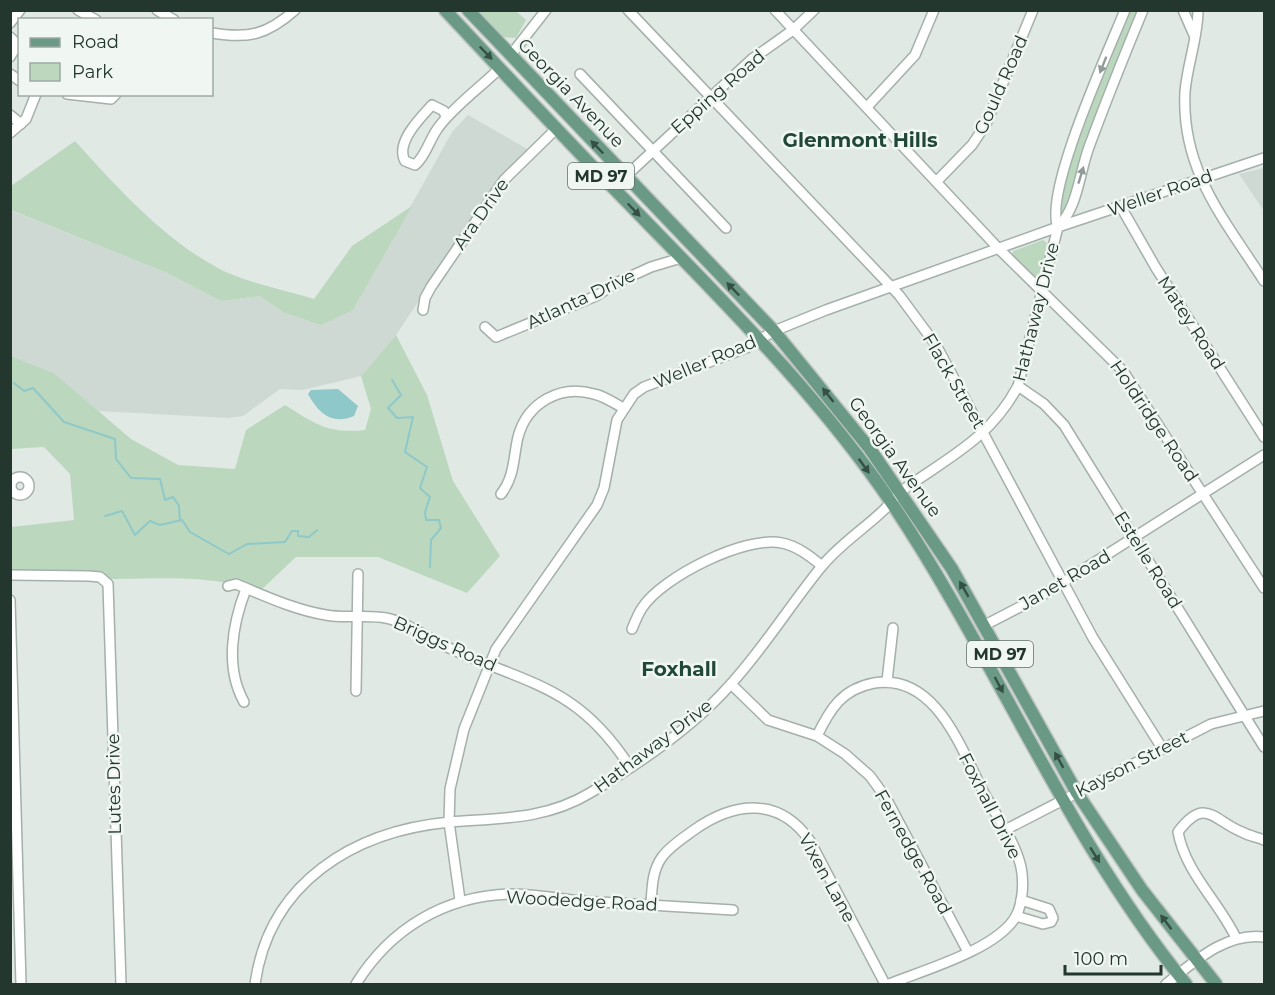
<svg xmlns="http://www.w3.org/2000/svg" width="1275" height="995" viewBox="0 0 1275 995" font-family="Montserrat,sans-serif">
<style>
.built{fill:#cfd9d3}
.green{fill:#bbd8bf}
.water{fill:#8ec8c8}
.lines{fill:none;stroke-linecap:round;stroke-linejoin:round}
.stream{stroke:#8ec8c8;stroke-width:2}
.minor-casing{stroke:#a4b0aa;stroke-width:12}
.major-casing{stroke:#bdc3c1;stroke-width:15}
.minor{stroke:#fff;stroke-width:9}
.major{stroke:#6a9a86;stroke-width:12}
.oneway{fill:#355045}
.oneway2{fill:#919b97}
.labels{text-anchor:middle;stroke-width:5;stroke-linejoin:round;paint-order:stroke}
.shield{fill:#f0f6f2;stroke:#60706a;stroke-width:1.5}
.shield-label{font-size:16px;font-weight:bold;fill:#23372f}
.street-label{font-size:18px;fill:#23372f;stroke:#f0f6f2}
.neighbourhood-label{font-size:20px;font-weight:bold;fill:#214738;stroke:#f0f6f2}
</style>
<rect width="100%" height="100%" fill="#e0e9e4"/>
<!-- built -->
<g class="built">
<polygon points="468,115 529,150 497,184 396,335 361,376 303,390 280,389 243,416 228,418 98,411 54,373 11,356 10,210 167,273 221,301 260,296 283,312 353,310 452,132"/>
<polygon points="1264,168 1264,211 1239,174"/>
</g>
<!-- green -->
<g class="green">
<polygon points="478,11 516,11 526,20 516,38 502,37"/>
<polygon points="1129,11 1139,11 1065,215 1059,217 1058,210 1080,132"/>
<path d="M 75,141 C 117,187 162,238 218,268 C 243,282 286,290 314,299 L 352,246 L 412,206 L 353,310 L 321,325 L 283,312 L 260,296 L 221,301 L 167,273 L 11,210 L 11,186 Z"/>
<polygon points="1043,240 1049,245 1041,278 1034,280 1012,257 1013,251"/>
<path d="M 396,335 L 427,395 L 453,481 L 500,556 L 467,593 L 378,557 L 296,557 L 260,591 C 203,574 167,579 108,579 C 76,580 43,576 11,575 L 11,527 L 74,520 L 70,474 L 44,447 L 11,449 L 11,356 L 54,373 L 131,439 L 178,465 L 235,469 L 246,430 L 285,405 C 316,424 327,434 365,430 L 371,409 L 361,376 Z"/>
</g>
<!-- water -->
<path class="water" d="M 338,389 L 358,406 L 354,416 C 332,425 319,414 308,394 L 311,390 Z"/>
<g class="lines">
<!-- stream -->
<g class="stream">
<polyline points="392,380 401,395 388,408 397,418 413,417 405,452 427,467 420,488 430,497 425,512 426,520 439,520 441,528 431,540 430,567"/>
<polyline points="14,383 24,391 33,388 64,422 115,439 116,459 131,478 160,479 165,500 173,497 179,506 180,521"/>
<polyline points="105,516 122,511 135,535 150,521 160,525 182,520 190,532 229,554 247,544 285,542 292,531 298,531 298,536 309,537 317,530"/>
</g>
<!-- minor casing -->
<g class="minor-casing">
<g id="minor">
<polyline points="78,10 96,20"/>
<polyline points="157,10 174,20"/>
<polyline points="628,10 899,295 936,345 1093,638 1162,748"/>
<polyline points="775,10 999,249 1123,371 1264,588"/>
<polyline points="1183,10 1194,35"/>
<path d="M 1198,10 C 1198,38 1187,65 1185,92 C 1181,170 1224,219 1264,281"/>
<polyline points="10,23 20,10"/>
<path d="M 212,33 C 248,39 267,35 295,10"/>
<polyline points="10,37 20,47"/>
<polyline points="510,56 546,10"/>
<polyline points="10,57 17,45"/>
<polyline points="10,74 20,81"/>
<polyline points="580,74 726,228"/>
<polyline points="67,94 111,99 116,94"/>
<polyline points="867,107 915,55 934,10"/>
<polyline points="10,115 21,124"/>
<path d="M 446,118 L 444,111 L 432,105 C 420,118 395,143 405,161 L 415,165 C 426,156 429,140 438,128 C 453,107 481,87 500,68"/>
<polyline points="10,133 26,119 36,94"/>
<polyline points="937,181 972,145 986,124 1033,10"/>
<polyline points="613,188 752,59 793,30 814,10"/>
<polyline points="1121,207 1156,268 1264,437"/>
<path d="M 1058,227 C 1043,193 1109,50 1125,10"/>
<polyline points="423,310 425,298 431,287 504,180 556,129"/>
<polyline points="485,327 496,337 596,296 616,283 651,267 681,258"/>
<polyline points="1018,386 1044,404 1064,425 1264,747"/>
<circle cx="20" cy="486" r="9"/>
<path d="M 501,494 C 515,476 513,458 518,437 C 527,403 560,384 594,394 C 604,396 614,403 623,408"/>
<polyline points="10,575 89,576 100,577 108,584 121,984"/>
<path d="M 228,586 L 236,584 C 265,596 295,610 326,615 C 346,619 366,614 386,618 C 407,622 427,638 447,647 C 529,685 577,685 630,767"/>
<polyline points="10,600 21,984"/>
<polyline points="985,625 1043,595 1264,455"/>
<path d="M 632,629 C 635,622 638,614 642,608 C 662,577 746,535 782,543 C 797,546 810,556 822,566"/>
<polyline points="887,681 893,628"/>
<polyline points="731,684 768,720 817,736 845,754 870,776 886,798 968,952"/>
<polyline points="356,691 358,574"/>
<path d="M 244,702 C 225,668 232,625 246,589"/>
<path d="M 817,736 C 830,709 842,689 874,683 C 936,673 961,749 984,793 C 997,817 1015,841 1021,867 C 1024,881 1023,903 1016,916 C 998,949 924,970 889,984"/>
<polyline points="1005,830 1211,724 1264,711"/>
<polyline points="460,900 449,822 450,789 464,729 496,649 597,505 604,488 617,420 634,394 644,387 746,348 774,331 826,310 1058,227 1264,158"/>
<path d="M 651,905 C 652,888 652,871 662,857 C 670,846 683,838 694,830 C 734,802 779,796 810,841 L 885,984"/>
<polyline points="1016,916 1043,924 1051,922 1053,918 1049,909 1021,900"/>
<path d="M 1236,938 C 1219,902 1185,872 1178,832 C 1205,796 1213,820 1242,832 C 1249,836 1257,837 1264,840"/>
<path d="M 255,984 C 269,883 353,831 450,822 C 500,818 545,820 590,793 C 637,765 694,726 730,685 C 764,648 790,605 822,566 C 845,538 878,521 900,492 C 948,457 989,440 1018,386 L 1058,227 C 1078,207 1079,174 1089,147 C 1106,101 1124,56 1143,10"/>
<path d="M 356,984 C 390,929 444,896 510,894 C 534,894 559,899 583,901 C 633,904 683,907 733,910"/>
<path d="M 1166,984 C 1194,962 1226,932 1264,937"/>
</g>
</g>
<!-- major casing -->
<g class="major-casing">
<g id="major">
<path d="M 445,10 C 506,75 566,140 628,203 C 721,299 818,394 893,505 C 997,661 1067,838 1186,984"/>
<polyline points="468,10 774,331 870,449 952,569 1077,793 1142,890 1216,984"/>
</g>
</g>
<!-- minor -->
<use href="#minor" class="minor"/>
<!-- major -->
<use href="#major" class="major"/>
</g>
<!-- one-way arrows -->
<defs><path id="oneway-solid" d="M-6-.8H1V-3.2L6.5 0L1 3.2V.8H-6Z" transform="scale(1.5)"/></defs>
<g class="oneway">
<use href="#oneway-solid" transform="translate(486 53) rotate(46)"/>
<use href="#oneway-solid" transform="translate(597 147) rotate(-134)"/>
<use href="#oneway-solid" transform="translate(634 210) rotate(46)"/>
<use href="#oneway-solid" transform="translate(733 289) rotate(-134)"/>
<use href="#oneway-solid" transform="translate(828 395) rotate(-128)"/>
<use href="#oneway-solid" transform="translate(864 466) rotate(54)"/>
<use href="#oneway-solid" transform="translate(964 589) rotate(-120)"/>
<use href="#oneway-solid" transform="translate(999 685) rotate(62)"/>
<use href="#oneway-solid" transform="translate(1059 760) rotate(-119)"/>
<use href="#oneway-solid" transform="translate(1095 855) rotate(58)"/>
<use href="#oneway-solid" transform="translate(1166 922) rotate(-127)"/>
</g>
<g class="oneway2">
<use href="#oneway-solid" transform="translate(1103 65) rotate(112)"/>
<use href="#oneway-solid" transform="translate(1081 175) rotate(-73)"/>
</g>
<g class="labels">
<!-- shield labels -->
<g class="shield">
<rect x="568" y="163" width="66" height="26" rx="4.5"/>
<rect x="967" y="641" width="66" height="26" rx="4.5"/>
</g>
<g class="shield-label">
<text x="601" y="182">MD 97</text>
<text x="1000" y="660">MD 97</text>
</g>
<!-- street labels -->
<g class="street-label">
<text transform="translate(1001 85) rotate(-66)" y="6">Gould Road</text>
<text transform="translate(718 92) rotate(-41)" y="6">Epping Road</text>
<text transform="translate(571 93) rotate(46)" y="6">Georgia Avenue</text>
<text transform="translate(1160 193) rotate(-19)" y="6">Weller Road</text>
<text transform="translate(481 214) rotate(-55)" y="6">Ara Drive</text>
<text transform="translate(581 299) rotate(-25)" y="6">Atlanta Drive</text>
<text transform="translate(1036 312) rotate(-76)" y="6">Hathaway Drive</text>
<text transform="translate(1191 323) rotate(57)" y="6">Matey Road</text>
<text transform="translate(705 362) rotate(-23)" y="6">Weller Road</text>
<text transform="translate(954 381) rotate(60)" y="6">Flack Street</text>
<text transform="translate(1154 421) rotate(56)" y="6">Holdridge Road</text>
<text transform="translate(895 457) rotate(54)" y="6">Georgia Avenue</text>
<text transform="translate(1148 560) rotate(58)" y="6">Estelle Road</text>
<text transform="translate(1065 580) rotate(-30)" y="6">Janet Road</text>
<text transform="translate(445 644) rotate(24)" y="6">Briggs Road</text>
<text transform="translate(653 746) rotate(-37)" y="6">Hathaway Drive</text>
<text transform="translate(1132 764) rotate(-27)" y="6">Kayson Street</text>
<text transform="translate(114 784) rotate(-91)" y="6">Lutes Drive</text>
<text transform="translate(990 806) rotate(63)" y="6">Foxhall Drive</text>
<text transform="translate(913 852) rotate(61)" y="6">Fernedge Road</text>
<text transform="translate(827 878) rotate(61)" y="6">Vixen Lane</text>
<text transform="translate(582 901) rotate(3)" y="6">Woodedge Road</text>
</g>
<!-- neighbourhood labels -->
<g class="neighbourhood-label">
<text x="860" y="147">Glenmont Hills</text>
<text x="679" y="676">Foxhall</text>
</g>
</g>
<!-- border -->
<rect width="1275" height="995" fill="none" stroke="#23372f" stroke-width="24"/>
<!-- legend -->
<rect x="18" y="18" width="195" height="78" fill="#f0f6f2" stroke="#9eaaa4" stroke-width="1.5"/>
<rect x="30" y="38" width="30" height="9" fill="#6a9a86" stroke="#9eaaa4" stroke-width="1.5"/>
<text x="72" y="48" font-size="18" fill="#23372f">Road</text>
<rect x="30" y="63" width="30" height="18" fill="#bbd8bf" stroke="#9eaaa4" stroke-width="1.5"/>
<text x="72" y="78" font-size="18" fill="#23372f">Park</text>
<!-- scale -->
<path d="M1065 965v9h96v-9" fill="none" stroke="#23372f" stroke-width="3"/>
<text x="1074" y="965" font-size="18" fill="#23372f" stroke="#f0f6f2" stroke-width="4.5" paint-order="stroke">100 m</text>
</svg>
